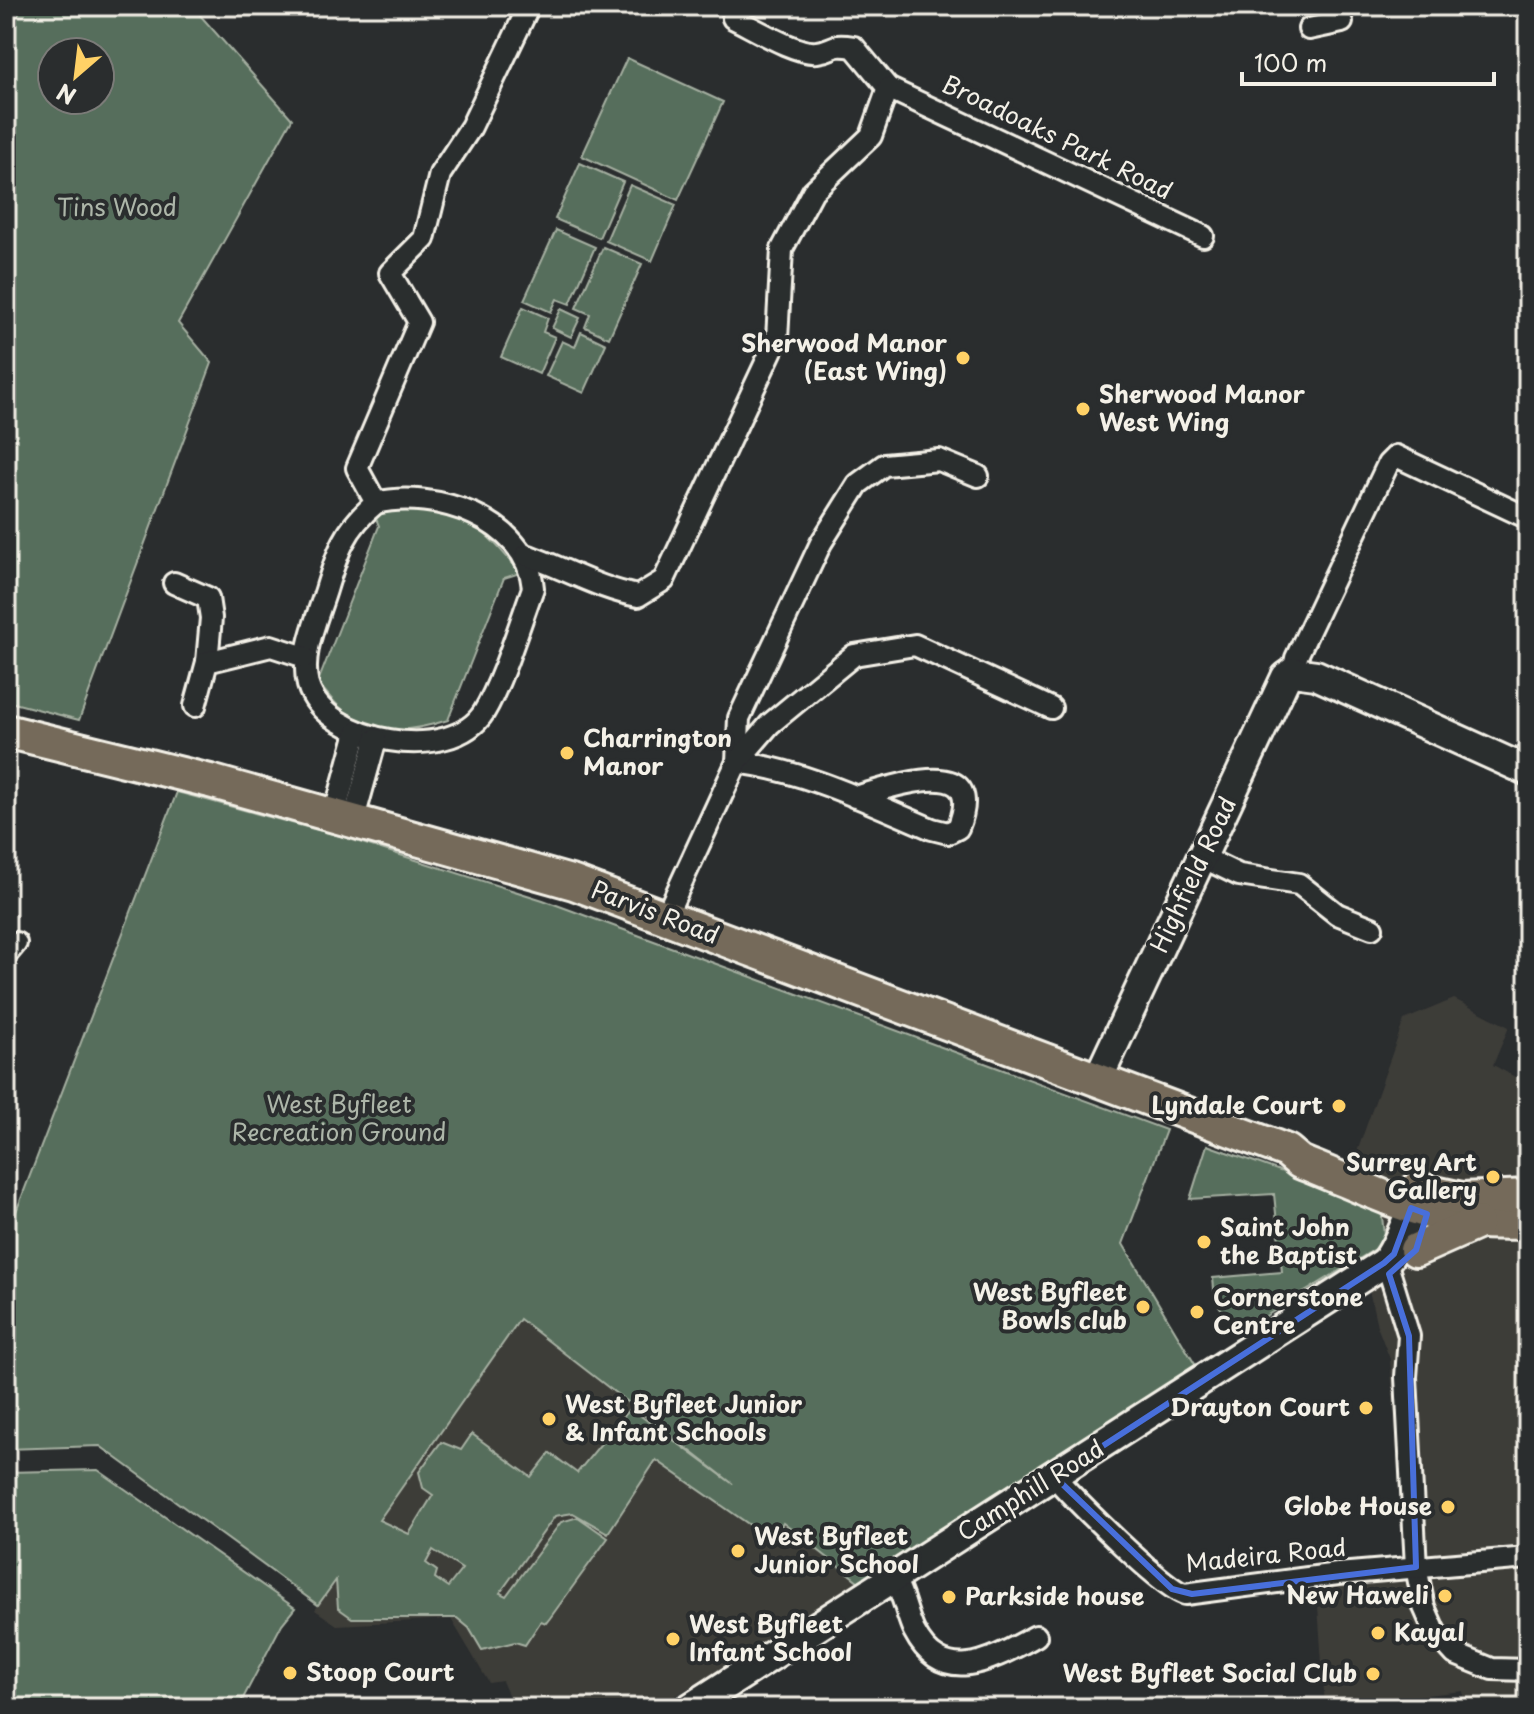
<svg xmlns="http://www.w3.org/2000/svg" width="1534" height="1714" viewBox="0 0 1534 1714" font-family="'Playpen Sans',sans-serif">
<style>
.built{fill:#3e3d39}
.green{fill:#576e5b;stroke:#a6b0a2;stroke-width:2;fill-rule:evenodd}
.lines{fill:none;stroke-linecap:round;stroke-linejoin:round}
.street-casing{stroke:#f4f1e8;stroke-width:26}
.secondary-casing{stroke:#f4f1e8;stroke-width:34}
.primary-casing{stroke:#f4f1e8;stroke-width:38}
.street{stroke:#2a2d2e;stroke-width:20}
.secondary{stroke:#2a2d2e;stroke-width:28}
.primary{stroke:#746a5a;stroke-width:32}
.marked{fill:none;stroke:#486fdb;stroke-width:6;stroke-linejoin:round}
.poi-dot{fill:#ffd166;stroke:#2a2d2e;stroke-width:3}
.labels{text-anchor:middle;stroke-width:8;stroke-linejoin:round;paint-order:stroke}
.street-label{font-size:24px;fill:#f4f1e8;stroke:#2a2d2e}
.park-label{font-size:24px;fill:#adb6a9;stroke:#2a2d2e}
.poi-label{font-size:24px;font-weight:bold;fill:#f4f1e8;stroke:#2a2d2e;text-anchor:start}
</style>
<rect width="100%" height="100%" fill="#2a2d2e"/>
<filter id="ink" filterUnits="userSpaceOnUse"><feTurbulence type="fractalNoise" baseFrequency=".0125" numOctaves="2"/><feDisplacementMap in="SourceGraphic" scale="16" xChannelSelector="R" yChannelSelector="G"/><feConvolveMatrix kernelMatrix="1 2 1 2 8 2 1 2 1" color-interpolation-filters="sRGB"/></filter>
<g filter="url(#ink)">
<!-- built -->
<g class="built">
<polygon points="1454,999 1509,1027 1493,1065 1528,1084 1528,1708 1465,1708 1463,1691 1325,1706 1316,1577 1406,1568 1390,1359 1377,1326 1362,1258 1375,1249 1381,1207 1357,1152 1404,1020"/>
<polygon points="519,1318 863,1585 655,1708 514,1708 502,1681 489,1683 451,1619 337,1625 315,1610"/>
</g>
<!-- green -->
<g class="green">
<path d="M 6,6 L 192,6 L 292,119 L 178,323 L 212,363 L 79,720 L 6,701 ZM 52,52 L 100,52 L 100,100 L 52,100 Z"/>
<polygon points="627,58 723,102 678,200 582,156"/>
<polygon points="580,163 623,182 599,238 555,219"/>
<polygon points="630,185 676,205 652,261 606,241"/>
<polygon points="556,230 595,247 570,304 557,299 551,312 524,300"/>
<polygon points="603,247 642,264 609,338 585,327 590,314 576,308"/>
<polygon points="523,307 548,318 543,332 555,337 539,374 501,357"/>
<polygon points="561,309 580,318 571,337 552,328"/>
<polygon points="581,332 606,344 584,393 546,376 562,341 575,347"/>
<path d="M 400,505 C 460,504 485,529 520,573 L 504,578 L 448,720 C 389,739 355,734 318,682 L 379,526 L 375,516 Z"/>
<path d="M 177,792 L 340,836 L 543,900 L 1166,1130 L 1123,1244 L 1196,1366 L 863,1585 L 783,1523 L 773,1541 L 656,1460 L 608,1533 L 573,1513 L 555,1516 L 500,1593 L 506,1596 L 561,1522 L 578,1517 L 608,1538 L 550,1618 L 546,1623 L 541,1621 L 525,1645 L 515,1642 L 482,1650 L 469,1628 L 457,1618 L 352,1618 L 338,1608 L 336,1580 L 318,1605 L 100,1446 L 6,1449 L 6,1238 ZM 520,1319 L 733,1484 L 630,1408 L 577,1473 L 550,1453 L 531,1477 L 472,1434 L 461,1450 L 441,1442 L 419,1472 L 423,1488 L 433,1495 L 409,1534 L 379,1520 ZM 433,1550 L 462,1569 L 448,1587 L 435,1578 L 437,1571 L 426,1563 Z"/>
<polygon points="1207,1145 1381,1207 1384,1235 1375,1249 1238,1333 1215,1300 1213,1278 1282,1272 1274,1194 1190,1199"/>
<polygon points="98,1470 295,1608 282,1624 238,1708 6,1708 6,1472"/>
</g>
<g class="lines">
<!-- street casing -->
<g class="street-casing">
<g id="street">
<path d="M 733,18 C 752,27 797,55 817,52 C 836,50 828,43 854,47 L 888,88"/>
<polyline points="1309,29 1342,22"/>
<path d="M 376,503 C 434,489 527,519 533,588 C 520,623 502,682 484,712 C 451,765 325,743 308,685 C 300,654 317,619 326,590 C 337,553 345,528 376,503 L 357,468 L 419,322 L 390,273 L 424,239 L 440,174 L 471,127 L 529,6"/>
<path d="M 526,555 C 564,568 599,589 638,596 L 664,580 L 777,339 L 782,249 L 813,191 L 871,136 L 888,88 L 1203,236"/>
<polyline points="174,583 208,598 211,618 207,662"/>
<polyline points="1293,672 1296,658 1388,464 1396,456 1528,518"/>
<polyline points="195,706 207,662 271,646 305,657"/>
<polyline points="737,762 739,718 821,543 858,484 884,465 939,460 978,476"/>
<path d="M 737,762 C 806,771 868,802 932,829 L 948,833 L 958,828 C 989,751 893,787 855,797"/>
<polyline points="334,816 357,732"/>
<polyline points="353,822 376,739"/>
<polyline points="1202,857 1239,875 1299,884 1337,914 1372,928"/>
<polyline points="666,916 737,762 770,724 854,655 915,645 1051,708"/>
<polyline points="6,955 16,943"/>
<polyline points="1389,1271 1409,1336 1406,1377 1416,1567 1424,1607 1435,1632 1455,1654 1492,1669 1528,1670"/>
<path d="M 1055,1477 C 1072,1497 1165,1591 1185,1594 L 1338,1574 L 1528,1558"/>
<path d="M 894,1579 C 904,1595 906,1614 914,1631 C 944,1689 993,1659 1036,1636"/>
</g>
</g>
<!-- secondary casing -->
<g class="secondary-casing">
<g id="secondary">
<polyline points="1097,1081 1286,677 1293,672 1316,675 1528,771"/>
<path d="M 690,1708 L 1384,1263 C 1397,1252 1410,1209 1421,1190"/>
</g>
</g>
<!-- primary casing -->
<g class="primary-casing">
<g id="primary">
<path d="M 6,731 L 210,781 L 574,883 L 1287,1151 L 1300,1162 C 1382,1194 1438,1229 1528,1222"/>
<polyline points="1417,1189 1462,1199 1528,1196"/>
<polyline points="1416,1250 1477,1223"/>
</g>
</g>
<!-- street -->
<use href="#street" class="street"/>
<!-- secondary -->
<use href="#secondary" class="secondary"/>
<!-- primary -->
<use href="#primary" class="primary"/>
</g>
</g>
<!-- marked area -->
<path class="marked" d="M 1411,1208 L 1427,1214 L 1416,1250 L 1389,1274 L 1409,1336 L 1416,1567 L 1192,1594 L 1172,1589 L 1055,1477 L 1384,1263 L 1394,1254 Z"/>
<!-- markers -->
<g class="poi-dot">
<circle cx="963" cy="358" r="8"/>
<circle cx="1083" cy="409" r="8"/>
<circle cx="567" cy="753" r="8"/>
<circle cx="1339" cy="1106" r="8"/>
<circle cx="1493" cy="1177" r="8"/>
<circle cx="1204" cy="1242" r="8"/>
<circle cx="1143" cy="1307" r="8"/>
<circle cx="1197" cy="1312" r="8"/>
<circle cx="1366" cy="1408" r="8"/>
<circle cx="549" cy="1419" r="8"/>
<circle cx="1448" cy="1507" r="8"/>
<circle cx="738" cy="1551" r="8"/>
<circle cx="1445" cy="1596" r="8"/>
<circle cx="949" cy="1597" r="8"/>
<circle cx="1378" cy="1633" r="8"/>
<circle cx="673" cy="1639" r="8"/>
<circle cx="290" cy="1673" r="8"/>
<circle cx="1373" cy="1674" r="8"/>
</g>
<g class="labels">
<!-- street labels -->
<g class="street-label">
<text transform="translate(1057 138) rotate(26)" y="8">Broadoaks Park Road</text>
<text transform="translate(1194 875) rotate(-65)" y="8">Highfield Road</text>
<text transform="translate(655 913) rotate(21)" y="8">Parvis Road</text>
<text transform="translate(1031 1491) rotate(-32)" y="8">Camphill Road</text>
<text transform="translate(1266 1556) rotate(-6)" y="8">Madeira Road</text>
</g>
<!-- park labels -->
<g class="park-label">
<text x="117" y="216">Tins Wood</text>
<text x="339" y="1113">West Byfleet<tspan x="339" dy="28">Recreation Ground</tspan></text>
</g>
<!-- poi labels -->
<g class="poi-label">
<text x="947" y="352" text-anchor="end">Sherwood Manor<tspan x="947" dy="28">(East Wing)</tspan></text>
<text x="1099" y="403">Sherwood Manor<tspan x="1099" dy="28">West Wing</tspan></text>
<text x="583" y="747">Charrington<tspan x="583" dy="28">Manor</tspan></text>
<text x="1323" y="1114" text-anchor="end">Lyndale Court</text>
<text x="1477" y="1171" text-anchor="end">Surrey Art<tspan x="1477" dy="28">Gallery</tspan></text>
<text x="1220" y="1236">Saint John<tspan x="1220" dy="28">the Baptist</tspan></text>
<text x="1127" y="1301" text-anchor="end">West Byfleet<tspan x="1127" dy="28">Bowls club</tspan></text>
<text x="1213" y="1306">Cornerstone<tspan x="1213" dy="28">Centre</tspan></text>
<text x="565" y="1413">West Byfleet Junior<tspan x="565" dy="28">&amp; Infant Schools</tspan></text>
<text x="1350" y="1416" text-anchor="end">Drayton Court</text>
<text x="1432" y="1515" text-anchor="end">Globe House</text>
<text x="754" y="1545">West Byfleet<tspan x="754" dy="28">Junior School</tspan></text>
<text x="1429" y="1604" text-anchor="end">New Haweli</text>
<text x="965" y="1605">Parkside house</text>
<text x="689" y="1633">West Byfleet<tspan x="689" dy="28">Infant School</tspan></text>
<text x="1394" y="1641">Kayal</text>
<text x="306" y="1681">Stoop Court</text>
<text x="1357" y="1682" text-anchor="end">West Byfleet Social Club</text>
</g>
</g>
<!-- margin -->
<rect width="1534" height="1714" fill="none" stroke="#2a2d2e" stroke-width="32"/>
<rect x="16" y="16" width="1502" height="1682" fill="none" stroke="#f4f1e8" stroke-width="3" filter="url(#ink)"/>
<!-- north arrow -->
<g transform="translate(76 76) rotate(208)"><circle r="38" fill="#2a2d2e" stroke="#7b7b78" stroke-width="2"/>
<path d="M0-6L14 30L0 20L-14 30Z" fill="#ffd166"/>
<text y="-12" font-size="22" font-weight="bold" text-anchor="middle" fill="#f4f1e8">N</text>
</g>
<!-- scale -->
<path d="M1242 72v12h252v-12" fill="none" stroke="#f4f1e8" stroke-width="4"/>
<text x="1254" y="72" font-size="24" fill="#f4f1e8" stroke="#2a2d2e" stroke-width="6" paint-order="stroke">100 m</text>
</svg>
